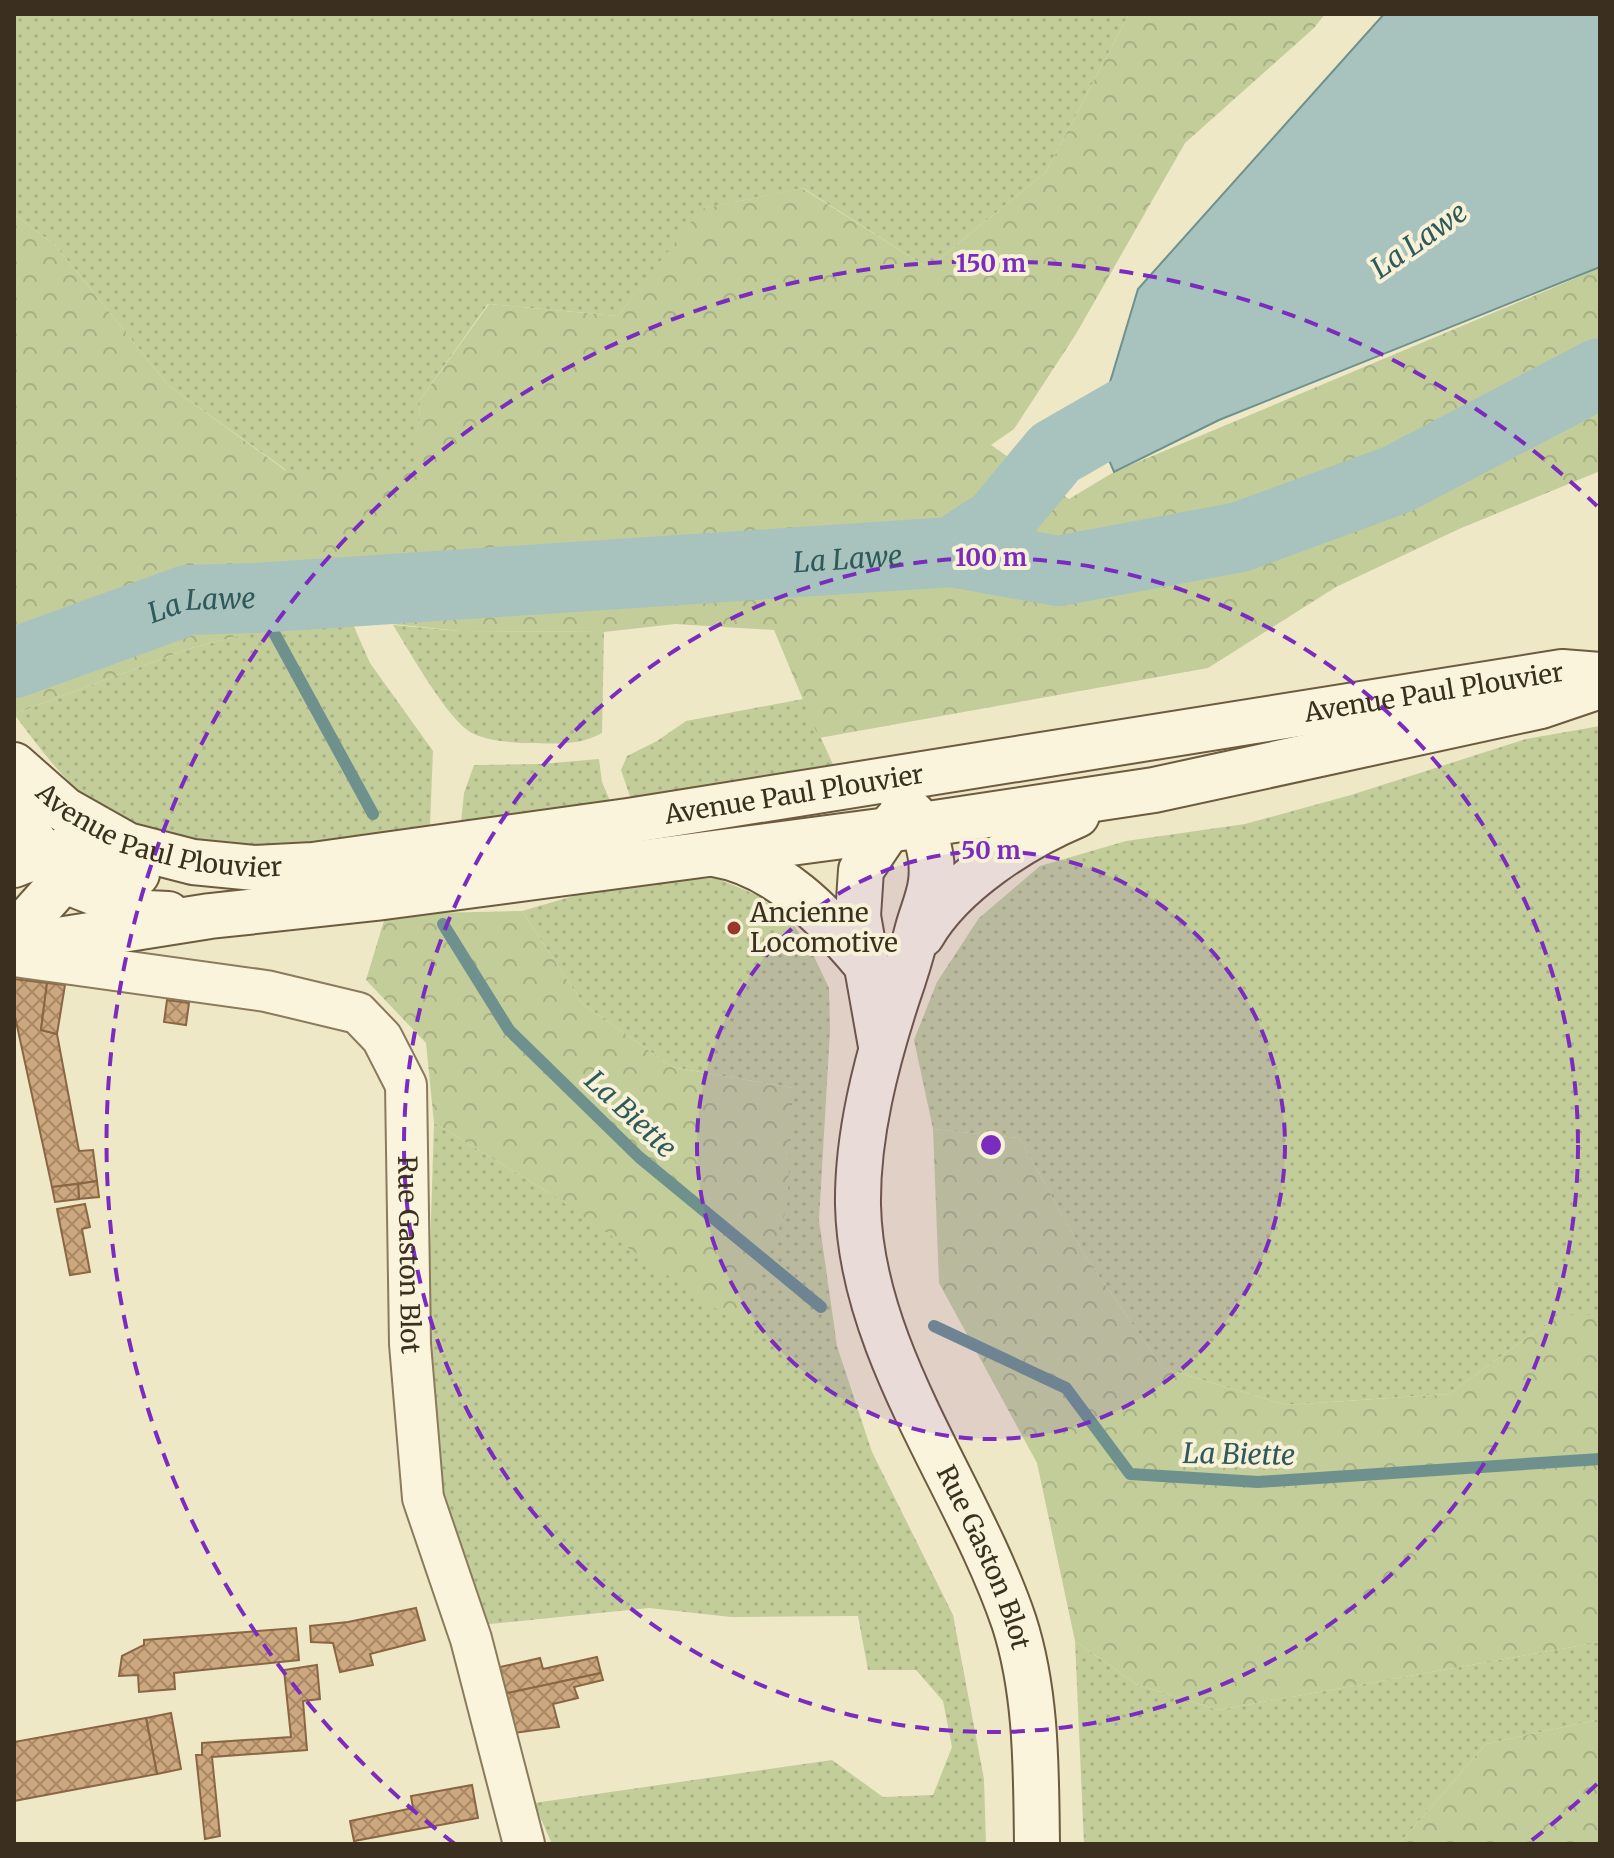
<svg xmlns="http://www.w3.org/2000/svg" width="1614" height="1858" viewBox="0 0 1614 1858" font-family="Merriweather,serif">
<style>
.grass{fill:url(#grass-dots)}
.forest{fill:url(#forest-crowns)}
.water{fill:#a8c3be;stroke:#6e918d;stroke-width:2}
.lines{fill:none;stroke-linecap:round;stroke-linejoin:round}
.stream{stroke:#6e918d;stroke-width:12}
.river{stroke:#a8c3be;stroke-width:70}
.building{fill:url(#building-cross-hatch);stroke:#8a6742;stroke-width:2}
.street-casing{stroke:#8b7a5c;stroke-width:44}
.secondary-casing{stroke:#6d5b3f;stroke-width:48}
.street{stroke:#f9f4db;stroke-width:40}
.secondary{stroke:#f9f4db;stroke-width:44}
.ring{fill:none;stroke:#7b2cbf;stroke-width:4;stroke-dasharray:14 10}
.poi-dot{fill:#9a372b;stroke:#f6f1d7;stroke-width:3}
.labels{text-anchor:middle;stroke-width:8;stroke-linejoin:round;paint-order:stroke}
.street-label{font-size:26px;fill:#3b3020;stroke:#f6f1d7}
.poi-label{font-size:26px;fill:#3b3020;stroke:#f6f1d7;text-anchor:start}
.water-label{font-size:28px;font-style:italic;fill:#2f595b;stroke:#f6f1d7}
.centre{fill:#7b2cbf;stroke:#f6f1d7;stroke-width:4}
.ring-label{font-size:24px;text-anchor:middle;font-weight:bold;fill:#7b2cbf;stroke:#f6f1d7;stroke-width:8;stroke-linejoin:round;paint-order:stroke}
</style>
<defs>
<pattern id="grass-dots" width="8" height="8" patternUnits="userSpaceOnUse" patternTransform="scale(2)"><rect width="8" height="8" fill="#c2cd9a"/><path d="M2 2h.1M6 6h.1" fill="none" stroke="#a8b084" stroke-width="1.8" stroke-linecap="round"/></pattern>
<pattern id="forest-crowns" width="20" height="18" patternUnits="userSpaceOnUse" patternTransform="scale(2)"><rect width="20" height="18" fill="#c2cd9a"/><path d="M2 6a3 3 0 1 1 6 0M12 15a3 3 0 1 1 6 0" fill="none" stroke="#a8b084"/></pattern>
<pattern id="building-cross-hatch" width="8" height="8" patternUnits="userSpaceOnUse" patternTransform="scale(2)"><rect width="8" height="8" fill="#cda77d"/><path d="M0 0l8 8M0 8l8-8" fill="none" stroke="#a88866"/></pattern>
</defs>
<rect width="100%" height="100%" fill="#efe8c7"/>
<!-- grass -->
<g class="grass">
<polygon points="14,14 1129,14 1046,172 928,268 803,188 702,209 618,316 488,304 420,400 417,470 286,470 169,386 55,245 14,214"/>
<path d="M 315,616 L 351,620 L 370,663 L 433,751 L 430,826 C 341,842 252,857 163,834 C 146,829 126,824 111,815 C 70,791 42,751 14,714 L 188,649 Z"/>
<path d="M 393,625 L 460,631 L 604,632 L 602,733 C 580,745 559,744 535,743 C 517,743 491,742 474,734 C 449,723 409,650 393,625 Z"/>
<polygon points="803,699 837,773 632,802 621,770 627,756 657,741 686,721"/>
<polygon points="1600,726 1600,1315 1558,1315 1449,1394 1286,1405 1163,1368 1087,1259 1019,1138 933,1129 914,1040 937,982 979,918 1040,866 1126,841 1245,824 1351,795 1526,739"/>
<polygon points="599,759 602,782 613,808 461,823 464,793 474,765 541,764"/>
<polygon points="716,878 757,895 791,921 811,950 829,988 830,1030 819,1220 837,1346 872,1452 953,1615 984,1779 986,1844 552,1844 534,1803 832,1760 883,1797 933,1795 952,1747 943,1701 916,1670 868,1670 858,1616 731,1617 649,1608 480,1625 439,1501 427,1344 434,1123 551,1194 793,1088 672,1067 583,1004 522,911 594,890 662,880"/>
<polygon points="1075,1641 1136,1684 1218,1710 1600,1642 1600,1719 1486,1744 1399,1844 1084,1844"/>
</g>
<!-- forest -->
<g class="forest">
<polygon points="1129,14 1325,14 1314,28 1185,143 1076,334 1014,429 991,445 1069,499 1114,472 1600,268 1600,471 1459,529 1336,587 1208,668 819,738 774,630 675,624 604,632 460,631 314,616 188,649 14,714 14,214 55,245 169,386 285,470 416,470 420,400 489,304 618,316 701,209 802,188 928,268 1046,172"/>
<polygon points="522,911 583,1004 672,1067 793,1088 787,1208 742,1327 551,1194 434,1123 426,1043 366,980 386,914"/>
<polygon points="933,1129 1019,1138 1087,1259 1163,1368 1286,1405 1449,1394 1558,1315 1600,1315 1600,1642 1218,1710 1136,1684 1075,1641 1037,1463 939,1283"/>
<polygon points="1600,1719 1600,1844 1399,1844 1486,1744"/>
</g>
<!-- water -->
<polygon class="water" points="1384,14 1600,14 1600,267 1219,420 1114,472 1096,429 1138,289"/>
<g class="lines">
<!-- stream -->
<g class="stream">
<polyline points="255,598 373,814"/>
<polyline points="443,924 509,1030 639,1157 821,1307"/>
<polyline points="934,1326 1066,1388 1130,1474 1258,1482 1600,1459"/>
</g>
<!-- river -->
<g class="river">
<polyline points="952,552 1058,571 1240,537 1398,479 1600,373"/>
<path id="s1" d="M 14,663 L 188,600 L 255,598 L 952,552 L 998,522 L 1055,453 L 1130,410 L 1184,389"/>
</g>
</g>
<!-- building -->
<g class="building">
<polygon points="14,979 47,983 41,1030 57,1034 79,1151 93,1150 97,1181 52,1187 14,1012"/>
<polygon points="47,983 65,985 57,1034 41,1030"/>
<polygon points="167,1000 189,1003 186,1025 164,1022"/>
<polygon points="97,1181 99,1197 79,1199 78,1184"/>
<polygon points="78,1184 79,1199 55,1202 52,1187"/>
<polygon points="85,1204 90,1227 82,1229 90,1272 70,1275 57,1209"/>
<polygon points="416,1608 425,1640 370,1654 373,1665 340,1672 333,1643 311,1642 310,1626 348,1622"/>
<polygon points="296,1628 299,1660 174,1673 175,1689 139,1692 138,1675 119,1676 122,1656 144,1645 144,1640"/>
<polygon points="597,1657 601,1673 494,1696 487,1670 540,1658 543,1669"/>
<polygon points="317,1665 320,1699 303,1701 307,1750 212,1757 220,1836 205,1839 196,1755 202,1755 202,1743 291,1737 284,1670"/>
<polygon points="601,1673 603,1680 574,1687 578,1698 553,1704 559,1727 506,1734 494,1696"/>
<polygon points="171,1713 181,1769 157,1774 146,1718"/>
<polygon points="146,1718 157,1774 14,1801 14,1742"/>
<polygon points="472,1785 478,1818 354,1841 350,1821 413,1808 411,1796"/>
</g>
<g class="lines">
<!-- street casing -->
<g class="street-casing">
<g id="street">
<path id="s2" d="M 14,956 L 266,991 L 358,1013 L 382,1038 L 406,1085 L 410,1344 L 423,1498 L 471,1639 L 524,1844"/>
</g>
</g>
<!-- secondary casing -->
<g class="secondary-casing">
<g id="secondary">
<path id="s3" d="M 14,765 L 65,810 L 127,845 L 193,862 L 255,868 L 313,865 L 628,821 L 1562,672 L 1600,675"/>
<polyline points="14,800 34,842 80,887 147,913 168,914"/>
<path id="s4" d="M 903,807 C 926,818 934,858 931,882 C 929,898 922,913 918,928 C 912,952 905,975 897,998 C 876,1063 857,1136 858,1205 C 861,1353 968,1486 1014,1622 C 1037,1693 1036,1771 1037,1844"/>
<path d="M 714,854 C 777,864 825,916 864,962"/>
<path d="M 14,865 C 70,843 83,852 137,874"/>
<polyline points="14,930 28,920 68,875 68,847"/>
<path d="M 922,935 C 952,883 1022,838 1077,815"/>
<polyline points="14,947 210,916 376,898 888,830 1154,790 1541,706 1597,687"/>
<polyline points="881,1046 858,916 861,870 888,830 902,814"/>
</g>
</g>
<!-- street -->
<use href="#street" class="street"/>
<!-- secondary -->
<use href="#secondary" class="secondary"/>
</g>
<!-- distance rings -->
<circle cx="991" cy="1145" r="294" fill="#7b2cbf" fill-opacity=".12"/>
<g class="ring">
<circle cx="991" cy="1145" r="294"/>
<circle cx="991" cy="1145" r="587"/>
<path d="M1597 1784A881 881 0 0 1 1527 1844M455 1844A881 881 0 1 1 1597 506"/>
</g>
<!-- markers -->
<circle class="poi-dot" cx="734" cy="928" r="8"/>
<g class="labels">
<!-- street labels -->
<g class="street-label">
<text dy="9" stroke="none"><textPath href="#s3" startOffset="1462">Avenue Paul Plouvier</textPath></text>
<text dy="9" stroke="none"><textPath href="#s3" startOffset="814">Avenue Paul Plouvier</textPath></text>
<text dy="9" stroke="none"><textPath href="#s3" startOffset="166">Avenue Paul Plouvier</textPath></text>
<text dy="9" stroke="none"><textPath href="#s2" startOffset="606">Rue Gaston Blot</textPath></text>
<text dy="9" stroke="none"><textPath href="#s4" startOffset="794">Rue Gaston Blot</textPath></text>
</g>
<!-- poi labels -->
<g class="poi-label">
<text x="750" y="922">Ancienne<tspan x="750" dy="30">Locomotive</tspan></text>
</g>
<!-- water labels -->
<g class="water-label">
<text transform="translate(1419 240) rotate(-35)" y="10">La Lawe</text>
<text dy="10" stroke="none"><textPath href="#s1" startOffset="846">La Lawe</textPath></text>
<text dy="10" stroke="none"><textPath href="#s1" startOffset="198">La Lawe</textPath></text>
<text transform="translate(631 1114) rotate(43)" y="10">La Biette</text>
<text transform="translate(1239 1454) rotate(1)" y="10">La Biette</text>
</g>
</g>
<circle cx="991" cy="1145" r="12" class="centre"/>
<g class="ring-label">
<text x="991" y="272">150 m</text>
<text x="991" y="566">100 m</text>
<text x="991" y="859">50 m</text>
</g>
<!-- border -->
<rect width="1614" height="1858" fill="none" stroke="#3b3020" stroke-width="32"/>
</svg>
